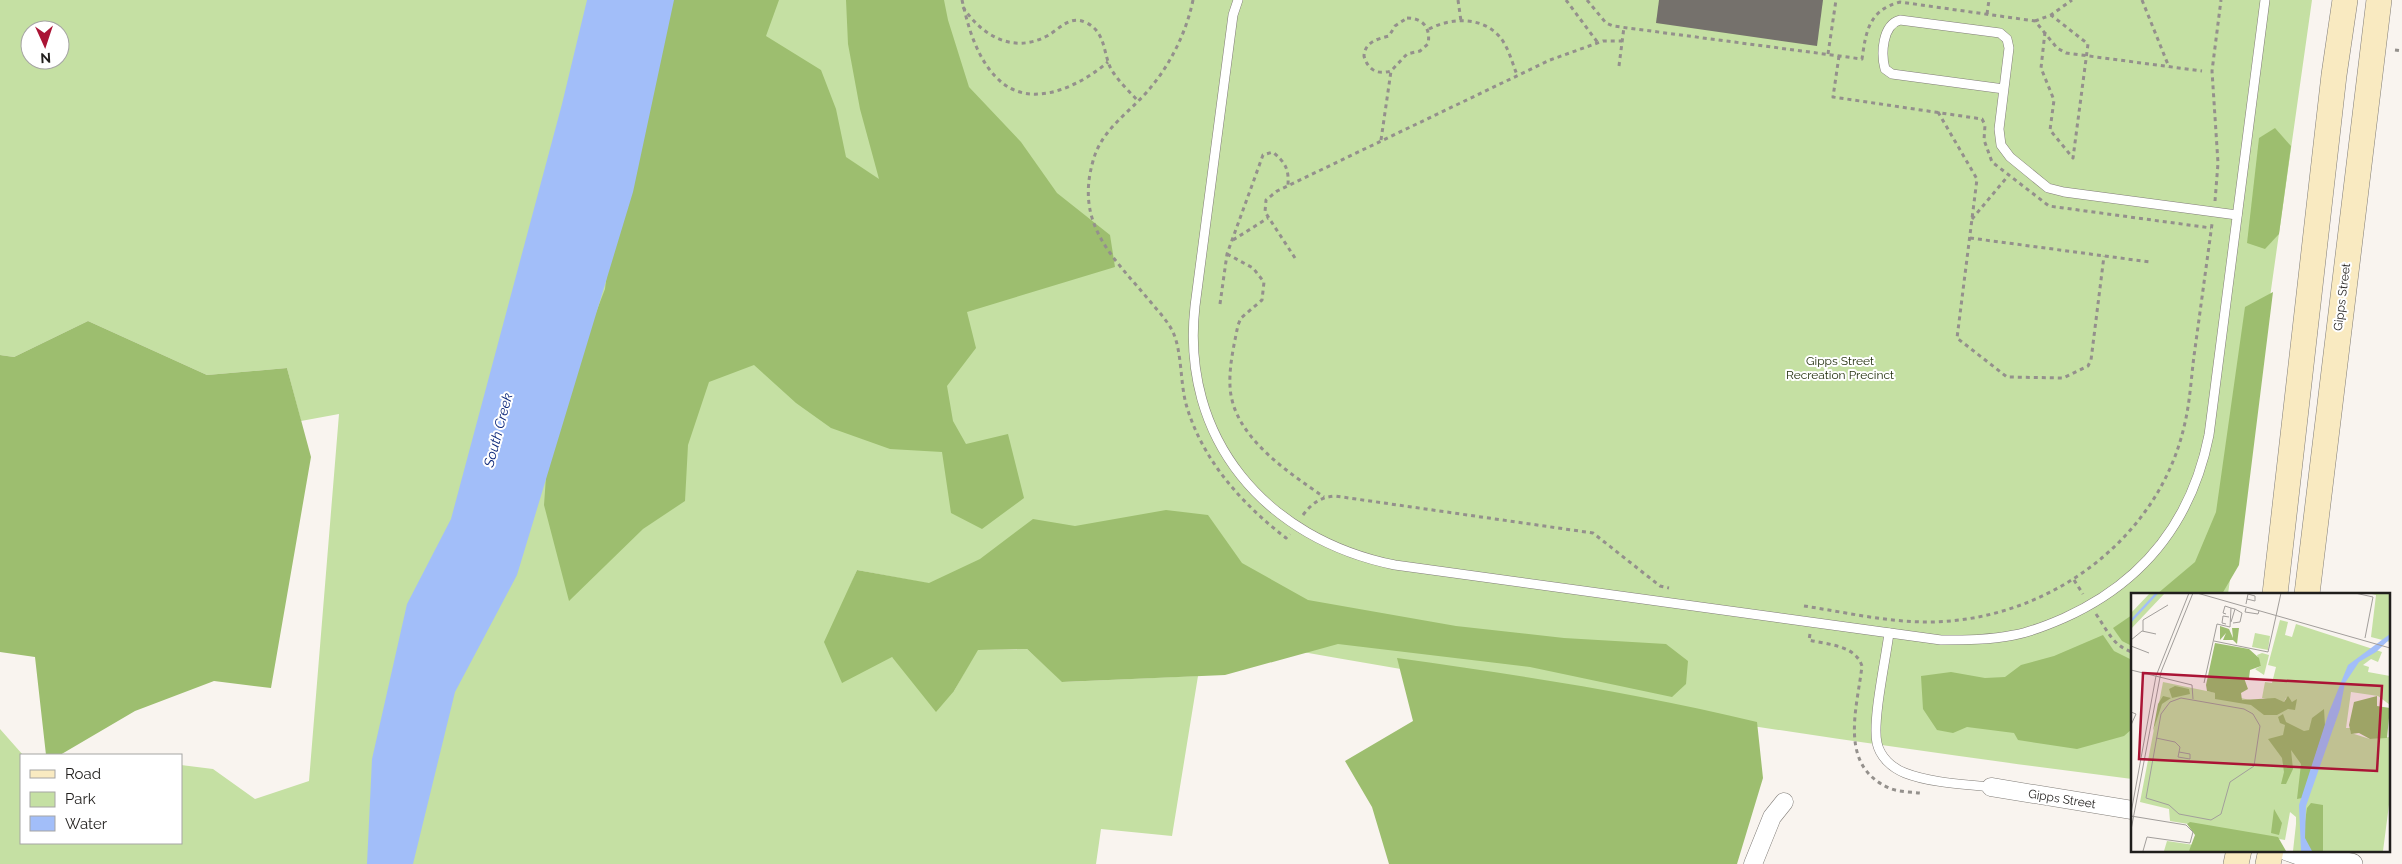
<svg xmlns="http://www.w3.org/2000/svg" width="2402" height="864" viewBox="0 0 2402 864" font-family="Raleway,sans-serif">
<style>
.green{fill:#c5e0a3;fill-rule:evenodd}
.forest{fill:#9dbe6f}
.water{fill:#a2bef9}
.building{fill:#75716c}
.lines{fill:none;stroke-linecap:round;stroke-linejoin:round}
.service-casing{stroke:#817d78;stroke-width:10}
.minor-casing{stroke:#817d78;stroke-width:19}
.tertiary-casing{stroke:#817d78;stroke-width:22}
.secondary-casing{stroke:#817d78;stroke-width:26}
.path{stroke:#94908c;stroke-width:3;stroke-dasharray:4 4;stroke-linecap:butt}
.service{stroke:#fff;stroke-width:9}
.minor{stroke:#fff;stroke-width:18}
.tertiary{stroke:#fff;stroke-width:21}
.secondary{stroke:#f9eac1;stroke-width:25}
.labels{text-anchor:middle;stroke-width:4;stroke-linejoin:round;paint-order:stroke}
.street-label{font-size:12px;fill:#201e1c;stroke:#fff}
.park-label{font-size:12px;fill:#23300e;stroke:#fff}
.water-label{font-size:14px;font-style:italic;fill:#0f2a7c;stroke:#fff}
.inset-river{fill:none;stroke:#a2bef9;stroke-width:2.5}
.inset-road{fill:none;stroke:#a29e9b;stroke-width:1}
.view{fill:#aa1435;fill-opacity:0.15;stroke:#aa1435;stroke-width:2.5}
.inset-edge{fill:none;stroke:#201e1c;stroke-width:2.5}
</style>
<rect width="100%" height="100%" fill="#f9f4ef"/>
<!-- green -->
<path class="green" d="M 0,0 L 2312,0 L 2228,594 L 2132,594 L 2132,779 C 1705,725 1280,651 857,570 L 843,603 L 892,657 L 954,691 L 977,650 L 1027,649 L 1063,682 L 1198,676 L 1172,836 L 1101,829 L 1096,864 L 0,864 L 0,729 L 23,755 L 21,755 L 21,843 L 181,843 L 181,765 L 213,769 L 255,799 L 309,781 L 339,414 L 301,421 L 287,368 L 207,375 L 88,321 L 14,357 L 0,355 ZM 30,30 L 60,30 L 60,60 L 30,60 Z"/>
<!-- forest -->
<g class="forest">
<polygon points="658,0 779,0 766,36 821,70 836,109 846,157 879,179 860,109 848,44 846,0 944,0 948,20 969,87 1021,142 1057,193 1110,235 1115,267 967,312 976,348 947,386 953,421 966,444 1008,434 1024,498 982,529 951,513 942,452 890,449 831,428 796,403 754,365 709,382 688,445 685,501 643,529 569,601 544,505 549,435 605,289 626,125"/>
<polygon points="2275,128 2291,146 2279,234 2265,249 2247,243 2259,138"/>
<polygon points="2273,292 2239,565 2222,594 2157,594 2195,562 2216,512 2245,307"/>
<polygon points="88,321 207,375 287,368 311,457 271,688 214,681 135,711 60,755 46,755 35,657 0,652 0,355 14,357"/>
<polygon points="1166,510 1208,515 1242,563 1308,600 1456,626 1564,638 1666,644 1688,661 1686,684 1672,697 1530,667 1338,644 1225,675 1062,682 1027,649 978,650 954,691 936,712 892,657 842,683 824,642 857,570 929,583 980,559 1033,519 1075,526"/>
<polygon points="2132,615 2132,646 2122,641 2113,628"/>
<polygon points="2103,635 2114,651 2132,660 2132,729 2124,736 2077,749 2018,740 2014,733 1967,727 1953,733 1937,730 1923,709 1921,676 1951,672 1985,678 2005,677 2021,665 2054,656"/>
<path d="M 1397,658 C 1518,675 1638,693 1757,722 L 1763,778 L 1737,864 L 1389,864 L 1372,807 L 1345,761 L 1413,721 Z"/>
</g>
<!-- water -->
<polygon class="water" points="587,0 674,0 633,192 517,575 455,692 413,864 367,864 372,759 407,604 451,519 562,104"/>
<!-- building -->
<polygon class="building" points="1659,0 1823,0 1817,46 1656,23"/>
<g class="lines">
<!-- service casing -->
<g class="service-casing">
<g id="service">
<path d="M 1238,0 L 1233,15 L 1195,306 C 1180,439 1266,539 1395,565 L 1941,640 C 1965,640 1990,640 2014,635 C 2031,632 2048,625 2064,618 C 2144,582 2192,520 2209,435 L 2265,0"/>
<path d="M 2004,89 L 1892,74 L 1885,69 C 1881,54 1882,25 1900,20 L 2000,33 L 2007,39 L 2009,48 L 1999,129 L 2001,145 L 2010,157 L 2048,188 L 2064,192 L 2237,215"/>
<path d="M 1889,633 C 1886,658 1872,721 1877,743 C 1880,757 1892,768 1905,773 C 1931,783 1963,784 1991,787"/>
</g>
</g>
<!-- minor casing -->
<g class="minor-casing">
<g id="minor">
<polyline points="1991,787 2132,810"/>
<polyline points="1753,864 1772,817 1784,802"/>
</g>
</g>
<!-- tertiary casing -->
<g class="tertiary-casing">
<polyline id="tertiary" points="2287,850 2304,856 2352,864"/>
</g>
<!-- secondary casing -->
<g class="secondary-casing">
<g id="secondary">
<polyline points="2275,594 2334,75 2345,0"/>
<polyline points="2307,594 2379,0"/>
<polyline points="2236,864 2239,850"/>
<polyline points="2268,864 2271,850"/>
</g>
</g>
<!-- path -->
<g class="path">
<path d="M 962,0 C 968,27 977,59 998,79 C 1030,111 1080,86 1108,62"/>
<path d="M 1193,0 C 1186,34 1169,67 1146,93 C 1126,115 1101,131 1093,161 C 1075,224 1112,256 1149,300 C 1157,310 1166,319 1172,330 C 1182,349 1180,382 1186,404 C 1202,460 1242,504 1286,538 L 1290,534"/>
<polyline points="1458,0 1461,21"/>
<polyline points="1566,0 1598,43"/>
<path d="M 1587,0 L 1606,23 L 1613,26 L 1862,59 C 1866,31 1869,10 1900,2 L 2035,21 L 2057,48 L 2066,53 L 2202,71"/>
<polyline points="2142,0 2169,67"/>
<path d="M 963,7 C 982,36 1013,54 1047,36 C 1060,29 1070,14 1087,23 C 1106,33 1103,53 1111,69 C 1118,81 1129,91 1138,101"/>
<polyline points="1987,14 1989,0"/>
<path d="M 1407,18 C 1423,18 1431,28 1428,44 L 1420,51 L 1407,54 L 1391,71 C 1377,75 1368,70 1364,56 C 1365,42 1377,39 1389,36 L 1395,26 Z"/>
<polyline points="2035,21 2051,15 2072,0"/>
<path d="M 1429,29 C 1450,18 1481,16 1499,36 C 1508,46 1512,62 1517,75"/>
<polyline points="2045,32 2041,68 2054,100 2050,130 2073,158 2088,44 2051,15"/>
<polyline points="2395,50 2402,51"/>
<polyline points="1828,54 1836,0"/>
<polyline points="1839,56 1833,97 1982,119 1985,125 1984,140 1992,162 2049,206 2211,228"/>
<polyline points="1619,66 1624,27"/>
<polyline points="1938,112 1977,179 1957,338 2007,377 2063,378 2088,366 2091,360 2104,256"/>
<polyline points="1381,140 1391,71"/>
<polyline points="2215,201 2218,163 2212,71 2221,0"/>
<polyline points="1972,219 2008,176"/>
<polyline points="1970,238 2150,262"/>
<polyline points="1233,240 1268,218"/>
<path d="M 1227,254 L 1253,268 L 1264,282 L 1262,300 L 1241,318 L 1238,325 C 1234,345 1229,366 1230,386 C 1232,436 1288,472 1324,497"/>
<polyline points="1295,258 1265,212 1266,200 1277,191 1550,60 1603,41 1622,41"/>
<path d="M 1220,304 L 1227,254 L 1263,155 L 1273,152 C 1285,163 1289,168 1288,185"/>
<path d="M 1303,515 C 1312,503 1321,497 1335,496 L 1593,533 L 1660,586 L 1669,588"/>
<polyline points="2074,580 2083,594"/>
<path d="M 1804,606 C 1844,612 1886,622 1927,622 C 2045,622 2157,542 2184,427 C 2190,403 2191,379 2194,356 C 2200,312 2206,268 2212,224"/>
<path d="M 2096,614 C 2107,630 2113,646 2132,652"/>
<path d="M 1810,634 L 1809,640 C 1829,645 1855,645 1862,666 C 1857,709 1838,765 1889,788 C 1898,792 1910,792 1920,793"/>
</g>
<!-- service -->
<use href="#service" class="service"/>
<!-- minor -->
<use href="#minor" class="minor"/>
<!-- tertiary -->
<use href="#tertiary" class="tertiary"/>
<!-- secondary -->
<use href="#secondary" class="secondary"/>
</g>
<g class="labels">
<!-- street labels -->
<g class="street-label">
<text transform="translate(2342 297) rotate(-83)" y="4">Gipps Street</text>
<text transform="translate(2062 799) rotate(9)" y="4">Gipps Street</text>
</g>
<!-- park labels -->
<g class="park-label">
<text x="1840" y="365">Gipps Street<tspan x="1840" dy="14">Recreation Precinct</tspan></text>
</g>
<!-- water labels -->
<g class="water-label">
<text transform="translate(498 430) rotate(-75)" y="5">South Creek</text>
</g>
</g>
<!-- overview -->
<g transform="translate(2131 593)">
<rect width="259" height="259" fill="#f9f4ef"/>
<path d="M 19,0 L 34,0 L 0,36 L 0,20 ZM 237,0 L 259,0 L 259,49 L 240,44 L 245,2 ZM 149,27 L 157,29 L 154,42 L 161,44 L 165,31 L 251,59 L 247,69 L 240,66 L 232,72 L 238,74 L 237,79 L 259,83 L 259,112 L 247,103 L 220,99 L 215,135 L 219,135 L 220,140 L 239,146 L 259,144 L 259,204 L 252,258 L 162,258 L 165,231 L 165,224 L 159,219 L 154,247 L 39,228 L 38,216 L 9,209 L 32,89 L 134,110 L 161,109 L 155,105 L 153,109 L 131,105 L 134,89 L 141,90 L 145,74 L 137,72 ZM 124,40 L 139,43 L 137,57 L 121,54 ZM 131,60 L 138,62 L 133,82 L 124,76 L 130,73 L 126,62 ZM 36,248 L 63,252 L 58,258 L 33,258 Z" fill="#c5e0a3"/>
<path d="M 89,33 L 98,36 L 102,45 L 101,35 L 108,35 L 106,51 L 102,47 L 92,47 L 95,40 L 89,47 ZM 84,50 L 118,56 L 128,65 L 130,73 L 119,77 L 118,85 L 113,85 L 117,96 L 110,100 L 111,107 L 144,105 L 153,109 L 157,103 L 161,109 L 166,106 L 164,117 L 157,116 L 146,122 L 133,122 L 120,112 L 84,106 L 84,100 L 76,98 L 75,92 ZM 44,93 L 58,96 L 59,101 L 41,105 L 38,96 ZM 32,103 L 40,105 L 31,111 L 22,138 L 27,111 ZM 246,103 L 246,113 L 259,115 L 256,145 L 239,146 L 228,140 L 220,141 L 218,132 L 223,109 ZM 193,116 L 194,133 L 171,205 L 166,206 L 170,171 L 160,157 L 162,176 L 155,191 L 150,191 L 153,179 L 151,165 L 137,146 L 152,142 L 154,132 L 149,130 L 147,124 L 152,121 L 155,129 L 173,138 L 178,137 L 181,125 ZM 180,210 L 192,212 L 192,258 L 179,258 L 172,242 L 176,215 ZM 143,216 L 151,230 L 148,242 L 140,240 ZM 59,229 L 147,244 L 155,258 L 58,258 L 64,242 L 56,231 Z" fill="#9dbe6f"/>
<path d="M 259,41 L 259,46 L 245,59 L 228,69 L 214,90 L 209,116 L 175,213 L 174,245 L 181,258 L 170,258 L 168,212 L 198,119 L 217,72 Z" fill="#a2bef9"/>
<path class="inset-river" d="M 0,28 L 26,0"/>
<path class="inset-road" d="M 66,0 L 259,55M 224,0 L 242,4 L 234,45M 115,11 L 117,1 L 124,3 L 124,8 L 116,6M 115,15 L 114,19 L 127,21 L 128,18M 95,21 L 92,20 L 94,13 L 100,15M 145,23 L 150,0M 102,30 L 109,29 L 111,20 L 104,16M 95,31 L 91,30 L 92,23 L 98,24M 12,38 L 12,27 L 37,12M 0,47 L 11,38 L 25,41M 83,48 L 137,59 L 145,23M 0,53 L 18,60M 0,77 L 61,92 L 62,106M 73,90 L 86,31 L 99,34 L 100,15 L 104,16 L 100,29M 50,105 L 113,116 L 122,121 L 129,133 L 123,173 L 99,189 L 90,221 L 80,227 L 48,221 L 38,212 L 15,205 L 30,121 L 39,109 ZM 0,119 L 5,121 L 0,132M 25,145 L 44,149 L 49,154 L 47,164 L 59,166 L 59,161 L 48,159M 0,220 L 25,83 L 58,0M 0,223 L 55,232 L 62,239 L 59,250 L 16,244 L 12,258M 0,237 L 30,79 L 62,0"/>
<path class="view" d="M 12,80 L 251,93 L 246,178 L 8,166 Z"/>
<rect width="259" height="259" class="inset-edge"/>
</g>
<!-- legend -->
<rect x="20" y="754" width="162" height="90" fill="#ffffff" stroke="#a6a5a4"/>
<rect x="30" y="770" width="25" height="8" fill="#f9eac1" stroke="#a6a5a4"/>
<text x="65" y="779" font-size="15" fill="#201e1c">Road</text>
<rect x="30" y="792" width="25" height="15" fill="#c5e0a3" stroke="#a6a5a4"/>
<text x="65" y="804" font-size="15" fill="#201e1c">Park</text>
<rect x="30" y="816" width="25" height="15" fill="#a2bef9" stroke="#a6a5a4"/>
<text x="65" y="829" font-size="15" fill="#201e1c">Water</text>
<!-- north arrow -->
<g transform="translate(45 45) rotate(177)"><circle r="24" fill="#ffffff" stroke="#a6a5a4"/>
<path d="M0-4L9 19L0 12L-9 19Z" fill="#aa1435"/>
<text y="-8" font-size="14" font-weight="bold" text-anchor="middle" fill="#201e1c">N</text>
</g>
</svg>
